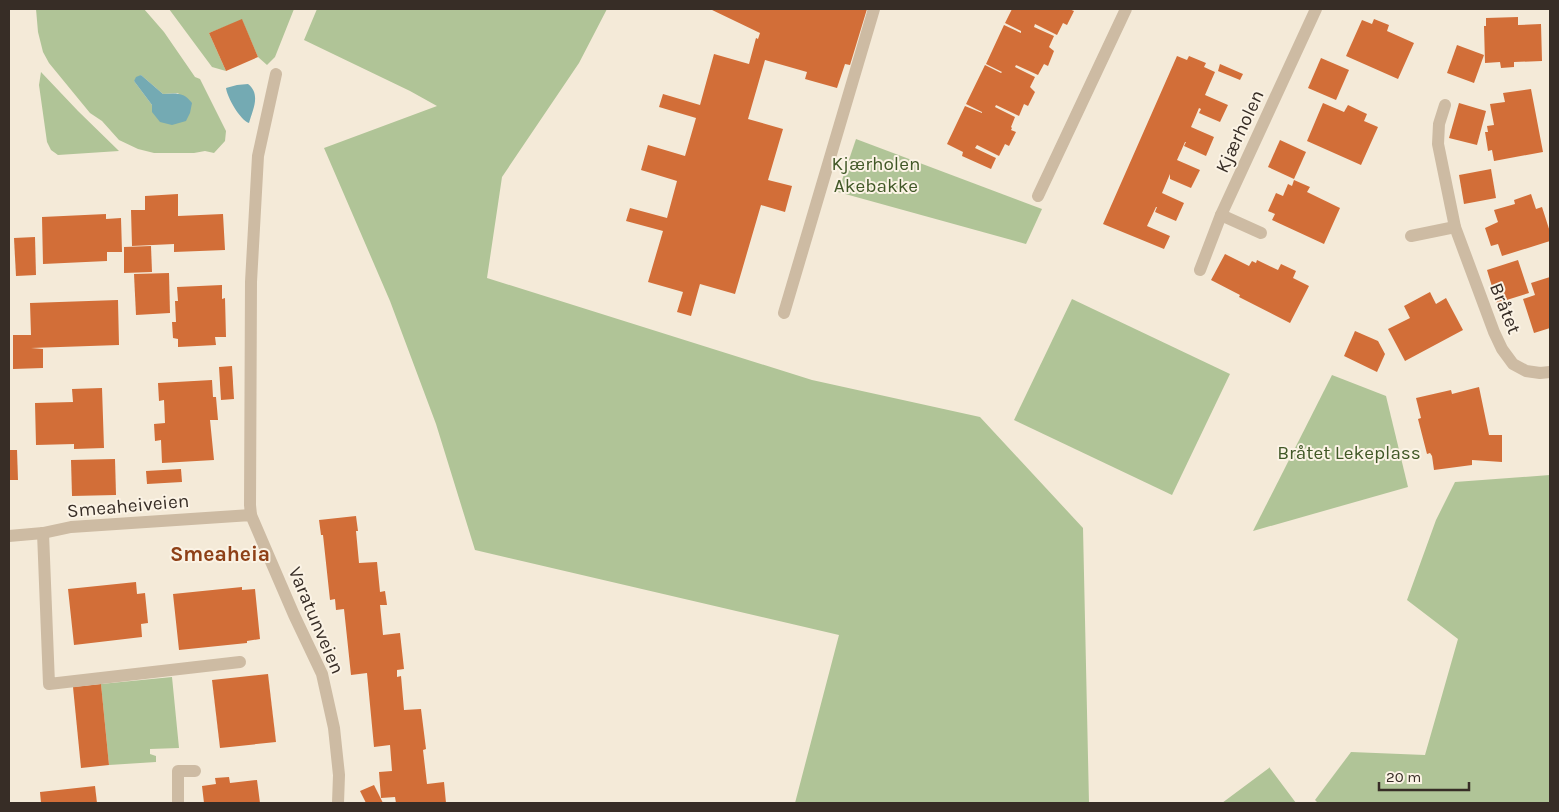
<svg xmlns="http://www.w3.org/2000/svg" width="1559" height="812" viewBox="0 0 1559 812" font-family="Karla,sans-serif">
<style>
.green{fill:#b0c497;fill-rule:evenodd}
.water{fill:#74aab3}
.building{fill:#d26e38}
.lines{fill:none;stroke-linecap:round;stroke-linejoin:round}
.lane{stroke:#cdbba3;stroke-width:12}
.street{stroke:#cdbba3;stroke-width:12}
.labels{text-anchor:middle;stroke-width:4;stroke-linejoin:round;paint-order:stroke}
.street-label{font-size:19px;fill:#372d26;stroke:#fbf3e5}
.park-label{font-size:19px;fill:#415827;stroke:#fbf3e5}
.quarter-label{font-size:21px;font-weight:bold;fill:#8e4017;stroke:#fbf3e5}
</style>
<rect width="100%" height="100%" fill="#f4ead8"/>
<!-- green -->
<g class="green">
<path d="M 36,9 L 144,9 L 164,32 L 195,77 L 200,79 L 226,131 L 225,141 L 214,153 L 205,151 L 194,153 L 154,153 L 138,149 L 119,140 L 102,121 L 90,113 L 49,63 L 43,52 L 38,32 ZM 141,75 L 163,94 L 179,93 L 152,112 L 152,105 L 134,81 Z"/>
<polygon points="169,9 294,9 275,57 267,65 258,57 242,20 209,33 226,71 212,67"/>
<polygon points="317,9 607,9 579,63 502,177 487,278 812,380 980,417 1083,528 1089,803 795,803 839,635 475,550 436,424 390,301 324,148 437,106 410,91 304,40"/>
<polygon points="41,72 78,111 119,151 58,155 51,150 47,142 39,85"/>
<polygon points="856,139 1042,209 1026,244 838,192"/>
<polygon points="1072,299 1230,374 1172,495 1014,420"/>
<polygon points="1332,375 1386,396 1408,487 1253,531"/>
<polygon points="1550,475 1550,803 1318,803 1315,800 1351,752 1425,755 1458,639 1407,600 1436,520 1455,482"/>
<polygon points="172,677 179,748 150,749 150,754 156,756 156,762 109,765 101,684"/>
<polygon points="1269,767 1296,803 1222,803 1269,768"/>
</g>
<!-- water -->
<g class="water">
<path d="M 141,75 L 163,94 C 176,93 184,92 192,103 L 190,113 L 186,121 L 172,125 L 160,122 L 152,112 L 152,105 L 134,81 L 136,77 Z"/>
<path d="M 248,84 C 261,94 253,109 249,123 C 240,120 227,97 226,88 L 237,85 Z"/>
</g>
<!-- building -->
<g class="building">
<polygon points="710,9 867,9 850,65 845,64 837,88 805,79 807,72 765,60 748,119 783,129 768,180 792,186 785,212 761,205 735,294 700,284 691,316 677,312 683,292 648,282 663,231 626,221 630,208 667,218 677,181 641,170 648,145 685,156 696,118 659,107 663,94 700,105 714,54 749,64 756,38 758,39 760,33"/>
<polygon points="1012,9 1069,9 1074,11 1067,25 1063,23 1057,35 1035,24 1034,27 1054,36 1049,47 1054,51 1048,66 1044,64 1038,75 1016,65 1015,67 1035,77 1030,87 1035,92 1028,106 1024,104 1019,116 996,105 995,107 1015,117 1011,127 1012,128 1011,130 1016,132 1009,146 1005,144 999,156 977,145 975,148 996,158 991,169 962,156 963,152 947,144 965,106 982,113 982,112 966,104 985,65 1001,73 1002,72 986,64 1004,25 1021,33 1021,31 1005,23"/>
<polygon points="1518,17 1518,25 1541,24 1542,61 1514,62 1514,67 1501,68 1500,62 1485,63 1484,26 1486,26 1486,18"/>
<polygon points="242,19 258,57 226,71 209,33"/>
<polygon points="1374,19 1389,25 1387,31 1414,43 1398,79 1346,56 1362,20 1372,24"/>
<polygon points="1457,45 1484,55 1474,83 1447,73"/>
<polygon points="1177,56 1187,60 1189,56 1206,63 1204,67 1215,72 1205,95 1228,105 1220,122 1199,113 1201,109 1199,108 1191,127 1214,137 1206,156 1184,146 1186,142 1185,142 1177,160 1200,170 1191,188 1170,179 1170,174 1162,193 1184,203 1176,221 1155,212 1157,207 1156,207 1147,226 1170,236 1164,249 1103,224"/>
<polygon points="1321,58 1349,70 1336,100 1308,88"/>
<polygon points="1220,64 1243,74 1240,80 1218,71"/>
<polygon points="1531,89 1543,152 1494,161 1492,150 1488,151 1485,132 1488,132 1487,126 1494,125 1490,104 1505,102 1503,93"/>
<polygon points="1323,103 1344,112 1348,105 1367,114 1364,121 1378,127 1361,165 1307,141"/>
<polygon points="1459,103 1486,111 1477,145 1449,138"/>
<polygon points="1280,140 1306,152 1294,179 1268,167"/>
<polygon points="1491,169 1496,198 1464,204 1459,175"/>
<polygon points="1294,180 1310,187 1307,192 1340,208 1324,244 1272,220 1275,214 1268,211 1276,193 1283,196 1288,184 1292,186"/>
<polygon points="178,194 178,216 223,214 225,250 174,252 174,244 132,246 131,210 145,210 145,196"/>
<polygon points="1531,194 1536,209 1542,207 1550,232 1550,241 1502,256 1498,244 1491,246 1485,228 1498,222 1494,210 1515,204 1514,200"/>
<polygon points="106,214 106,219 121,218 122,252 107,252 107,261 43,264 42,217"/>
<polygon points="35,237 36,275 16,276 14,238"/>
<polygon points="151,246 152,272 124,273 124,247"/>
<polygon points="1225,254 1249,266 1252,261 1256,263 1257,260 1278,270 1281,264 1296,271 1293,278 1309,286 1290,323 1239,297 1240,295 1211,280"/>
<polygon points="1518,260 1529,293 1497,303 1487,270"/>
<polygon points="169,273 170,313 136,315 134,274"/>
<polygon points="1550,277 1550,328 1534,333 1523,299 1535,295 1531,283"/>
<polygon points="222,285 222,299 225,298 226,337 215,337 216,345 178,347 178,339 173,338 172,322 176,322 175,301 178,301 177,287"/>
<polygon points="1430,292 1436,304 1446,298 1463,330 1405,361 1388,329 1410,318 1404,306"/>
<polygon points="118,300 119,345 31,348 43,349 43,368 13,369 13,335 31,335 30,303"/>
<polygon points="1355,331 1378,341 1385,354 1377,372 1344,356"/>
<polygon points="232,366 234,399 221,400 219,367"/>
<polygon points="212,380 213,397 216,397 218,420 210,420 214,460 162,463 161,440 155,441 154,424 165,423 164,400 159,401 158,383"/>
<polygon points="1479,387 1489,435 1502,435 1502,462 1472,460 1472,465 1434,470 1432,456 1430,453 1427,454 1418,419 1421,418 1416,398 1451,390 1452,394"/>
<polygon points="102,388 104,448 74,449 74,444 36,445 35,403 73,402 72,389"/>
<polygon points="9,450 17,450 18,480 9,480"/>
<polygon points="115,459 116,495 72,496 71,460"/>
<polygon points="181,469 182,482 147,484 146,471"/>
<polygon points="356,516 358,531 356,531 359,563 377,562 380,592 385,591 387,605 380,605 383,635 400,633 404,669 397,670 397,677 401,676 404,710 421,709 426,749 423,750 427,784 444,782 446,803 396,803 395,797 381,798 379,772 392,771 390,745 374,747 367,673 351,675 344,609 336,610 335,599 330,600 323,535 321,535 319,520"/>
<polygon points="136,582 137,594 145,593 148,623 141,624 142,637 74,645 68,589"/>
<polygon points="242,587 242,590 255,589 260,639 247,641 247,643 179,650 173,594"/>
<polygon points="268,674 276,742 220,748 212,680"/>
<polygon points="101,684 109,765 81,768 73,687"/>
<polygon points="229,777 230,783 257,780 260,803 204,803 202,786 216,784 215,778"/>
<polygon points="374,785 383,803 366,803 360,791"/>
<polygon points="95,786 97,803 41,803 40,792"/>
</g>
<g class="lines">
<!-- lane -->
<g class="lane">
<polyline points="1221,215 1261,233"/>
<polyline points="784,313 874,9"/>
<polyline points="251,515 250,505 251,282 258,156 276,74"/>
<polyline points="43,533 49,684 240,662"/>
<polyline points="178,803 178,771 195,771"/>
</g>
<!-- street -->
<g class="street">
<polyline points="1445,105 1439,124 1438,144 1455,227 1494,332 1502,349 1513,364 1526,371 1540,373 1550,372"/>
<polyline points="1038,196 1126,9"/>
<polyline points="1411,236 1455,227"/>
<polyline points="1200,270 1221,215 1316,9"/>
<polyline points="9,536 43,533 71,527 251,515 294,615 322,674 334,728 339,775 338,803"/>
</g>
</g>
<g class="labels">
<!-- street labels -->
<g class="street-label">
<text transform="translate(1239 131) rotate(-65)" y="7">Kjærholen</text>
<text transform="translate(1506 308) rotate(68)" y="7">Bråtet</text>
<text transform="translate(128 505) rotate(-5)" y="7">Smeaheiveien</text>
<text transform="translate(317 620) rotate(67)" y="7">Varatunveien</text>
</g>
<!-- park labels -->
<g class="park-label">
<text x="876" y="170">Kjærholen<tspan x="876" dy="22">Akebakke</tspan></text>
<text x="1349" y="459">Bråtet Lekeplass</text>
</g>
<!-- quarter labels -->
<g class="quarter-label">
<text x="220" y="561">Smeaheia</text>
</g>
</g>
<!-- border -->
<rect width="1559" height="812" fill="none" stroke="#372d26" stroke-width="20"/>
<!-- scale -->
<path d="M1379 782v8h90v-8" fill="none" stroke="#372d26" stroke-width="2.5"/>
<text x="1386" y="782" font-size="15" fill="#372d26" stroke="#fbf3e5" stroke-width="4" paint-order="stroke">20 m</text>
</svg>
